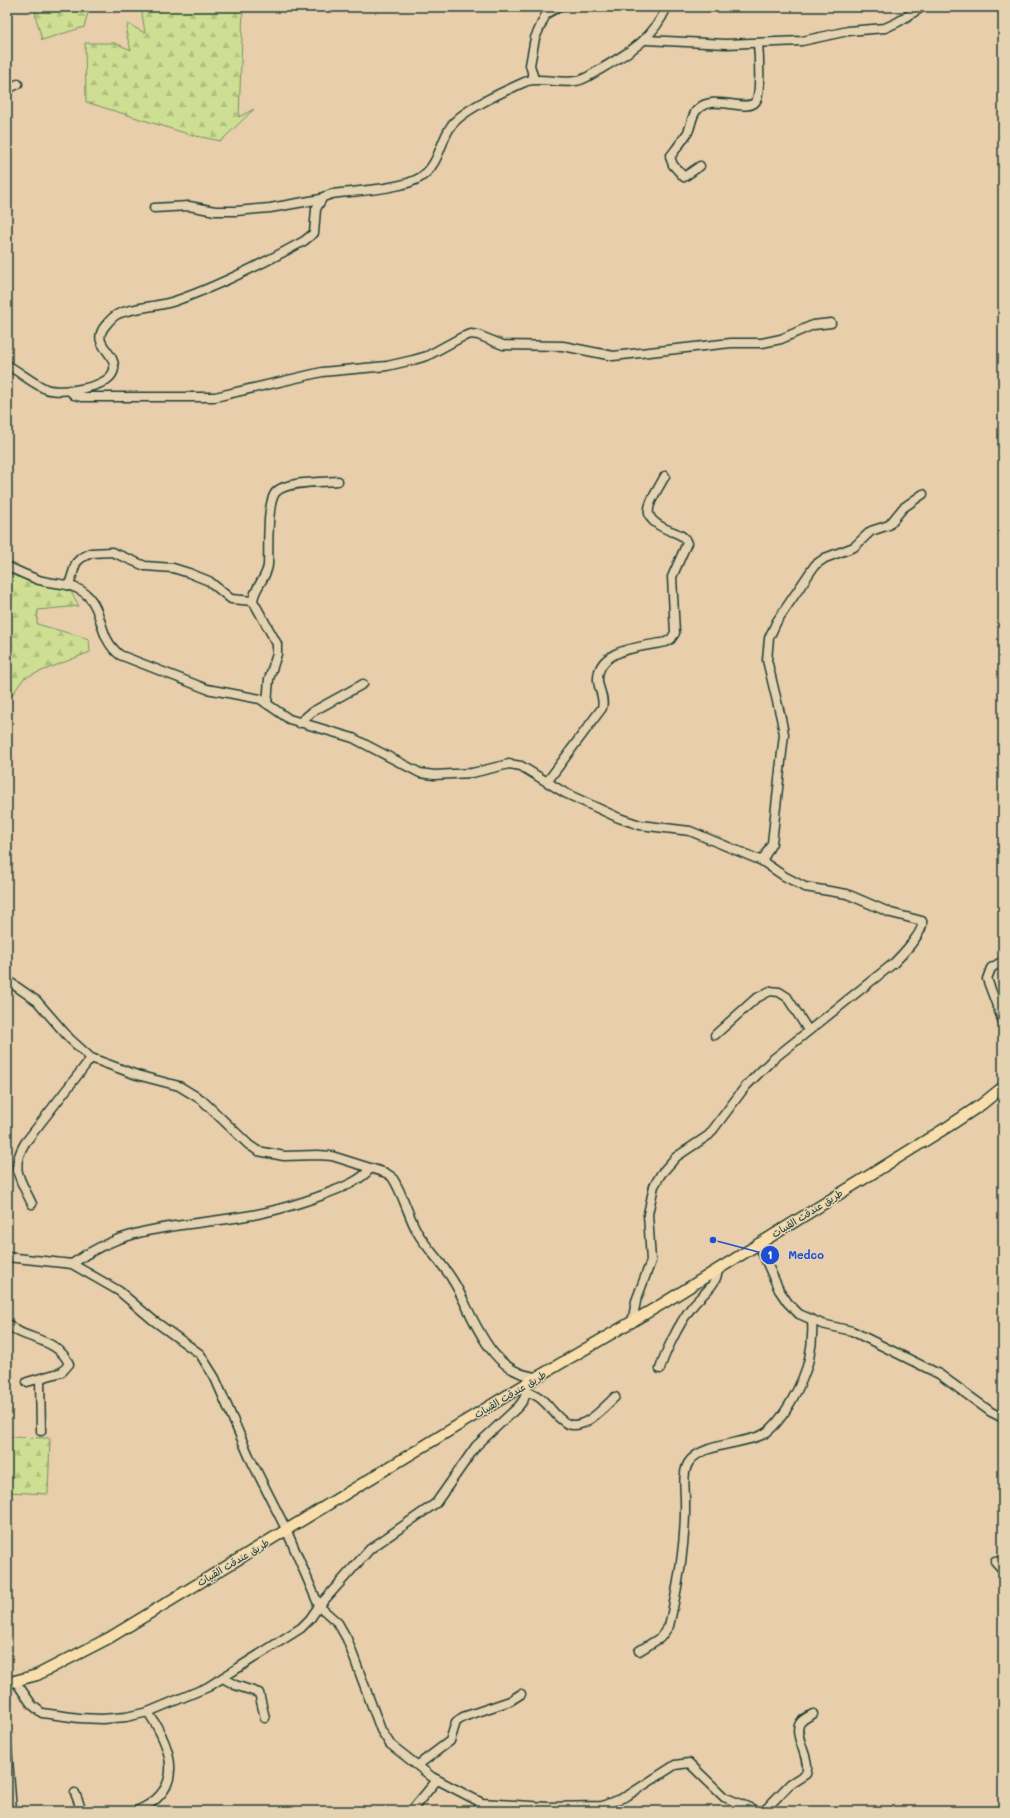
<svg xmlns="http://www.w3.org/2000/svg" width="1010" height="1818" viewBox="0 0 1010 1818" font-family="Mali,'Playpen Sans Arabic',sans-serif">
<style>
.forest{fill:url(#forest-firs);stroke:#768e63}
.lines{fill:none;stroke-linecap:round;stroke-linejoin:round}
.minor-casing{stroke:#1f3d34;stroke-width:11}
.major-casing{stroke:#1f3d34;stroke-width:13}
.minor{stroke:#e5d2b0;stroke-width:8}
.major{stroke:#f9deab;stroke-width:10}
.labels{text-anchor:middle;stroke-width:3;stroke-linejoin:round;paint-order:stroke}
.street-label{font-size:10px;fill:#1f3d34;stroke:#e5d2b0}
.leader{fill:none;stroke:#1d4ed8;stroke-width:1.5}
.callout-dot{fill:#1d4ed8;stroke:#e5d2b0;stroke-width:1.5}
.mark-label{font-size:12px;text-anchor:middle;font-weight:bold;fill:#fff}
.callout-label{font-size:11px;text-anchor:middle;font-weight:bold;fill:#1d4ed8;stroke:#e5d2b0;stroke-width:3;stroke-linejoin:round;paint-order:stroke}
</style>
<defs>
<pattern id="forest-firs" width="22" height="20" patternUnits="userSpaceOnUse"><rect width="22" height="20" fill="#cede92"/><path d="M5 1l3.5 6h-7zM16 11l3.5 6h-7z" fill="#b0bf7e"/></pattern>
</defs>
<rect width="100%" height="100%" fill="#e8ceab"/>
<filter id="ink" filterUnits="userSpaceOnUse"><feTurbulence type="fractalNoise" baseFrequency=".025" numOctaves="2"/><feDisplacementMap in="SourceGraphic" scale="8" xChannelSelector="R" yChannelSelector="G"/><feConvolveMatrix kernelMatrix="1 2 1 2 8 2 1 2 1" color-interpolation-filters="sRGB"/></filter>
<g filter="url(#ink)">
<!-- forest -->
<g class="forest">
<polygon points="35,7 89,7 89,9 84,27 42,40 36,18"/>
<polygon points="141,7 243,7 239,117 254,109 221,141 191,135 86,102 85,43 115,43 131,50 126,33 128,24 145,33"/>
<polygon points="7,568 70,590 79,606 38,610 37,624 89,639 90,652 24,678 7,702 7,720 7,656 13,644 7,644"/>
<polygon points="7,1437 50,1438 48,1494 7,1492"/>
</g>
<g class="lines">
<!-- minor casing -->
<g class="minor-casing">
<g id="minor">
<polyline points="646,40 726,44 802,41 848,31 885,28 898,22 922,7"/>
<polyline points="534,79 530,65 535,38 546,14 559,7"/>
<polyline points="7,89 18,84"/>
<path d="M 700,166 L 684,177 L 673,165 L 670,157 C 676,149 683,140 688,132 C 692,124 691,115 698,109 C 713,93 748,114 756,101 C 761,93 759,54 758,43"/>
<polyline points="154,208 189,206 215,211 236,211 270,208 321,199"/>
<path d="M 7,365 C 20,372 32,383 46,389 C 60,394 111,389 114,369 C 116,351 90,345 105,326 C 109,321 113,316 118,314 C 133,307 158,307 175,301 C 219,286 262,264 304,241 L 314,233 L 316,209 L 323,197 L 332,194 C 355,191 404,189 421,177 C 439,165 440,142 451,126 C 463,109 507,90 527,81 C 543,77 559,84 576,81 C 585,80 593,73 601,69 C 631,51 652,40 667,7"/>
<polyline points="69,390 74,395 82,397 215,397 322,372 387,366 413,360 427,356 462,337 471,334 478,335 503,345 563,346 613,356 731,343 762,343 781,339 813,325 831,323"/>
<path d="M 7,566 C 17,571 28,576 39,580 C 56,585 74,582 88,596 C 104,613 98,638 120,655 L 207,689 L 260,699 L 289,719 L 353,738 L 420,773 L 434,775 L 472,773 L 509,764 L 521,766 L 565,793 L 619,818 L 640,825 L 690,831 L 762,861 L 784,876 L 805,887 L 847,894 L 891,913 L 922,921 C 925,931 901,956 894,963 L 772,1060 L 745,1087 L 709,1135 L 676,1157 L 661,1174 L 654,1186 L 648,1214 L 651,1261 L 636,1301 L 632,1323"/>
<polyline points="69,585 76,563 81,558 91,553 112,552 145,566 173,568 189,573 209,581 231,599 253,601"/>
<path d="M 267,704 L 269,679 L 277,654 L 277,644 L 253,601 C 254,587 267,578 268,565 C 269,550 266,502 276,492 C 286,481 323,482 338,481"/>
<polyline points="299,723 312,712 363,684"/>
<path d="M 547,782 L 602,708 C 605,698 599,691 598,681 C 596,648 643,647 666,642 L 671,639 L 675,633 L 672,577 L 687,543 C 685,537 681,535 676,533 C 635,518 648,507 665,476"/>
<polyline points="762,861 772,843 784,734 781,718 767,660 769,638 777,621 815,565 825,558 854,547 871,531 889,525 903,508 923,494"/>
<polyline points="1003,961 991,968 987,979 1003,1022"/>
<path d="M 7,980 L 37,1001 L 70,1039 L 91,1058 L 137,1075 L 179,1086 L 202,1100 L 249,1145 L 258,1151 L 284,1156 L 318,1155 L 332,1156 L 386,1173 L 392,1177 C 404,1195 408,1217 419,1235 C 430,1252 445,1266 455,1284 C 475,1319 490,1375 539,1377"/>
<polyline points="715,1035 755,999 770,991 779,992 787,997 808,1030"/>
<path d="M 32,1204 C 21,1180 9,1169 25,1143 L 91,1058"/>
<polyline points="758,1243 779,1290 788,1303 799,1314 822,1324 852,1331 939,1374 991,1412 1003,1418"/>
<polyline points="7,1257 72,1264 119,1291 153,1320 200,1354 215,1378 249,1456 286,1529 319,1606 338,1623 347,1639 381,1730 390,1744 432,1777 482,1803 548,1807 602,1806 627,1796 675,1765 689,1763 724,1797 757,1811"/>
<path d="M 72,1264 C 125,1224 184,1227 246,1216 C 273,1212 298,1204 323,1195 C 340,1188 358,1183 370,1169"/>
<path d="M 7,1323 C 23,1341 57,1336 69,1364 L 62,1372 L 27,1382"/>
<path d="M 660,1369 C 665,1352 680,1322 691,1308 C 700,1295 717,1287 718,1269"/>
<polyline points="40,1379 41,1431"/>
<path d="M 527,1392 C 537,1394 543,1400 550,1408 C 555,1414 561,1421 568,1424 C 585,1430 604,1407 615,1397"/>
<polyline points="995,1561 1003,1570"/>
<path d="M 639,1651 L 660,1638 L 669,1626 C 678,1587 686,1540 685,1500 C 685,1488 682,1472 689,1462 C 701,1444 743,1444 762,1435 C 782,1425 804,1381 809,1359 C 812,1346 813,1334 812,1320"/>
<polyline points="223,1678 235,1685 259,1693 265,1718"/>
<polyline points="16,1682 32,1705 42,1713 79,1718 102,1719 126,1717 148,1712 208,1687 301,1628 310,1619 319,1606 370,1549 436,1503 476,1446 519,1406 524,1399 529,1382"/>
<polyline points="7,1746 12,1811"/>
<polyline points="418,1765 450,1741 456,1722 463,1717 510,1701 521,1694"/>
<polyline points="75,1793 82,1811"/>
<polyline points="479,1808 481,1811"/>
<path d="M 136,1811 C 187,1790 172,1748 148,1712"/>
<polyline points="411,1811 437,1780"/>
<path d="M 764,1811 L 790,1784 L 806,1774 C 812,1759 792,1735 800,1723 C 803,1719 809,1716 813,1714"/>
</g>
</g>
<!-- major casing -->
<g class="major-casing">
<polyline id="major" points="7,1683 37,1675 109,1638 529,1382 662,1304 949,1126 982,1104 1003,1087"/>
</g>
<!-- minor -->
<use href="#minor" class="minor"/>
<!-- major -->
<use href="#major" class="major"/>
</g>
</g>
<g class="labels">
<!-- street labels -->
<g class="street-label">
<text transform="translate(807 1213) rotate(-32)" y="4">طريق عندقت القبيات</text>
<text transform="translate(510 1394) rotate(-31)" y="4">طريق عندقت القبيات</text>
<text transform="translate(233 1562) rotate(-31)" y="4">طريق عندقت القبيات</text>
</g>
</g>
<!-- callouts -->
<path class="leader" d="M713 1240L770 1255"/>
<g class="callout-dot">
<circle cx="713" cy="1240" r="4"/>
<circle cx="770" cy="1255" r="10"/>
</g>
<g class="mark-label">
<text x="770" y="1259">1</text>
</g>
<g class="callout-label">
<text x="806" y="1259">Medco</text>
</g>
<!-- margin -->
<rect width="1010" height="1818" fill="none" stroke="#e5d2b0" stroke-width="24"/>
<rect x="12" y="12" width="986" height="1794" fill="none" stroke="#1f3d34" stroke-width="1.5" filter="url(#ink)"/>
</svg>
